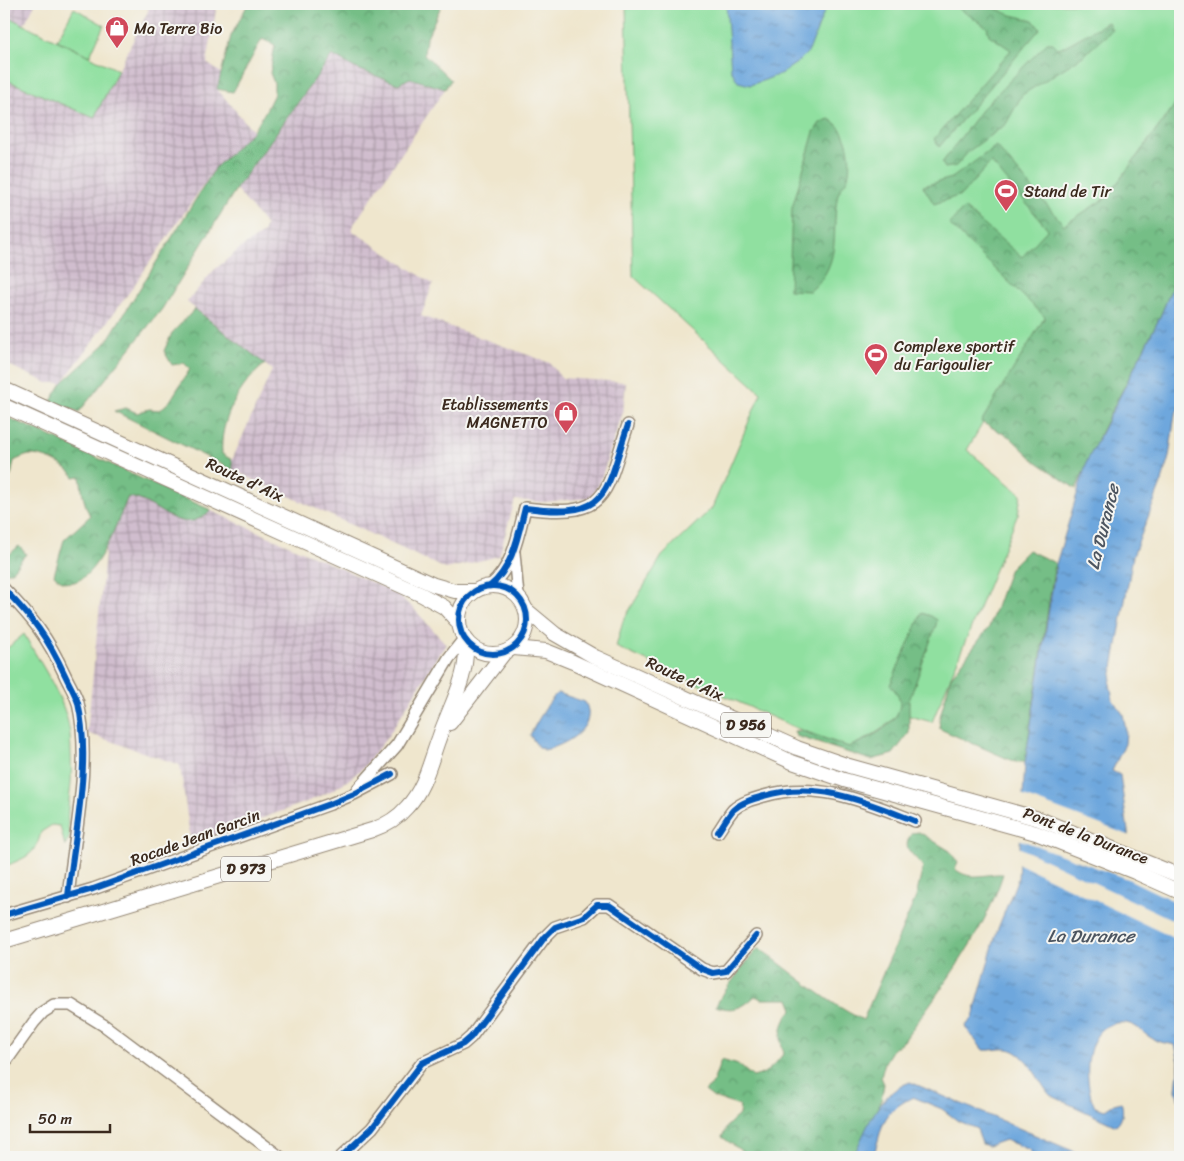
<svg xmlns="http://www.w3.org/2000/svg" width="1184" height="1161" viewBox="0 0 1184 1161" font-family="Sriracha,sans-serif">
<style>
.industrial{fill:url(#industrial-grid)}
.grass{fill:#90e0a0;stroke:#66855f}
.forest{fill:url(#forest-crowns);stroke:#587452}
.water{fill:url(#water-ripples);stroke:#54687e}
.pier{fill:#efe6cd}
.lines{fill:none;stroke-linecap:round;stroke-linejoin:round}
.minor-casing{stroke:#958876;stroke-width:14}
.major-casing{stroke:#958876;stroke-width:16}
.minor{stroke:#fff;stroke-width:11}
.major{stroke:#fff;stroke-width:14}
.cycleway-casing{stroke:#f6f6f2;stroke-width:9}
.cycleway{stroke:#0057b8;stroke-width:6}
.labels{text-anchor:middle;stroke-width:4;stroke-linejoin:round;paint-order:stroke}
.shield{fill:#f6f6f2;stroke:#73675e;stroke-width:1}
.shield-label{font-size:15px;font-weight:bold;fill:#3b2a1e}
.poi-label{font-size:16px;fill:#3b2a1e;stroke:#f6f6f2;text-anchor:start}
.street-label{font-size:16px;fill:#3b2a1e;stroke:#f6f6f2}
.water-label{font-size:18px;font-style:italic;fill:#4d5661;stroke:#f6f6f2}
</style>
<defs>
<pattern id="industrial-grid" width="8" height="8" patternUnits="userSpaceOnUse" patternTransform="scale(1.25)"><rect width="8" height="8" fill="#d0bdce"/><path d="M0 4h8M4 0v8" fill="none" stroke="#aa9aa7"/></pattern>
<pattern id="forest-crowns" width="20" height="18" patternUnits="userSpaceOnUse" patternTransform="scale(1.25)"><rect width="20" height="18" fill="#74be86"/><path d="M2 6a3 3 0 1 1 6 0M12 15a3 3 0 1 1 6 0" fill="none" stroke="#609b6d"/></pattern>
<pattern id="water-ripples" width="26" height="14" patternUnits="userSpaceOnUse" patternTransform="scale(1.25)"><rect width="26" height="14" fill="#6ea7dd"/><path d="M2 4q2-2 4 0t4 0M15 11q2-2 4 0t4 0" fill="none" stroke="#5c88b3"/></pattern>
</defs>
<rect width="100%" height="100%" fill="#f6f6f2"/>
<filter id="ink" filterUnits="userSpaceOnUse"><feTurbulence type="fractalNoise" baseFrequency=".02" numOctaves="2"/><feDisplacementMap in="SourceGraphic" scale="10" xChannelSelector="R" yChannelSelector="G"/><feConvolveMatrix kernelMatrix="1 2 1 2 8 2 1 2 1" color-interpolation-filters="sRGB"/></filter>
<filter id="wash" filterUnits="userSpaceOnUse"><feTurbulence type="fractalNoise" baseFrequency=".0096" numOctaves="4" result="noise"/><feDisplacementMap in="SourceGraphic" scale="20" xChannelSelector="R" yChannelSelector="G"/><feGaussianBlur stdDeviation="1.12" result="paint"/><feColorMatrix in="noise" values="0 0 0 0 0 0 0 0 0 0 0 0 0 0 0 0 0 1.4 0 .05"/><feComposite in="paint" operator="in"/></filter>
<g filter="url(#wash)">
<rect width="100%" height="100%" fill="#efe6cd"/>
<!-- industrial -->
<g class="industrial">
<polygon points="4,4 35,4 24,25 4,15"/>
<polygon points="138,4 217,4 207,63 221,73 217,89 253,131 216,167 128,294 62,383 48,383 4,363 4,79 94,118 149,9"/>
<polygon points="350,30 445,89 352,227 353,231 433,284 421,316 550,363 561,378 626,382 623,412 599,485 590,498 544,502 515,500 499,556 446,569 233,470 232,460 272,370 187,302 213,271 242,247 263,233 266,225 236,189"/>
<polygon points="137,478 394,592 413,608 446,644 388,736 364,767 347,781 329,792 304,803 191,844 180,765 87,733 106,544"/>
</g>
<!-- grass -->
<g class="grass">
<path d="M 626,4 L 1180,4 L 1180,98 L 1107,197 L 1064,226 L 1045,317 L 967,450 L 1021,494 L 1018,514 L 932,722 L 899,713 C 886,728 867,740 848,747 L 796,728 L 616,647 L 623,621 L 662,556 L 712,508 L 761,393 L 633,276 Z"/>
<polygon points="74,8 104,25 90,56 57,40"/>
<polygon points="4,15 118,70 94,118 4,79"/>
<path d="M 24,634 C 41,665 66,699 70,734 C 71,749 72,768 71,784 C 69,803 65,817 70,836 L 65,846 L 60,826 L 52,825 L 41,832 C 35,857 25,857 4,867 L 4,651 Z"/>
</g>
<!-- forest -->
<g class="forest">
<polygon points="248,4 329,4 337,7 339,4 442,4 426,39 424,54 451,80 445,89 410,78 398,84 355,68 332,55 236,189 162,309 79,412 51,401 62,383 105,344 216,167 253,131 265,112 274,94 274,83 270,73 275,45 262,39 233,92 217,89 231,36"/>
<polygon points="952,4 985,4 1011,15 1033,20 1040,29 939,147 934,139 1011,50 989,35 987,27"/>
<polygon points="1108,22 1112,30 1083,56 1022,95 1006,124 969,151 956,166 945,168 942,163 981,110 1047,43 1053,43 1058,48 1065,46"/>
<polygon points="1180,98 1180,268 1160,317 1101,432 1076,489 1034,460 1010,437 981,422 1045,317 949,224 964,208 1022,257 1048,229 991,162 961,195 934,204 923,186 952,178 996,146 1064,225 1107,197"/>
<path d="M 829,119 C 847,128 853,157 848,177 C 846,183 840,188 838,194 C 830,230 844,263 810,291 L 789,290 L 792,208 L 814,132 L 820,123 Z"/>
<path d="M 195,309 L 265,364 C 240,384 219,421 222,454 L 232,460 L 233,470 L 114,411 L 126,408 L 137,413 L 149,409 L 160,410 L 170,401 L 190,369 L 184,363 L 172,365 L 164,351 L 172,333 Z"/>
<path d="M 4,416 C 74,445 141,480 211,510 C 179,541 159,500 128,497 C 118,518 89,609 54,575 L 64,540 L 90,516 C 82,498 83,494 80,476 L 74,477 C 68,465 43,454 29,455 C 24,456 18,459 14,461 L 11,476 L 4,483 Z"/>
<polygon points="19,546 26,554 11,572 4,572 4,559"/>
<polygon points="1028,550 1055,563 1025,762 1015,762 940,729 939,720 951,677 989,627 1010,568"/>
<path d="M 922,613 L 931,616 L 937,620 L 936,625 L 909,701 L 909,733 L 893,754 L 871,760 L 796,736 L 794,731 L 802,731 L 849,747 C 866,740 906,722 899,698 C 898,694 893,688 890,685 Z"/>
<path d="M 919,832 L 950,851 L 958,863 L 955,869 C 971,882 986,873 1003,874 C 983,937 941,987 904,1041 L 893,1049 L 885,1062 L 881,1077 L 884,1084 L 881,1101 L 853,1157 L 750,1157 L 722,1137 L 728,1125 L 739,1115 L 740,1106 L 714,1098 L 705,1091 L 712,1085 L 721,1060 L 739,1065 L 753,1077 C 768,1074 775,1064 784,1053 C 778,1038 781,1021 793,1009 L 789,999 L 762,999 L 755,996 C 743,1008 733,1012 716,1006 C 720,996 751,955 759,948 C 794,973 824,1001 863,1020 L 916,897 L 923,867 C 913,852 900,850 912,833 Z"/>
</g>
<!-- water -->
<g class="water">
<polygon points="726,4 827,4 809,51 798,62 782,73 765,80 750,85 738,82 731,70"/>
<path d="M 1180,268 L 1180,407 L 1175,414 L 1169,457 L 1162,481 L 1133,556 L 1110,684 L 1113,700 L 1123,714 L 1126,731 L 1125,744 L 1112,771 L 1120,775 L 1129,838 L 1152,854 L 1180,863 L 1180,1107 L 1176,1090 L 1179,1062 L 1175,1045 C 1168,1043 1159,1043 1153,1039 C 1143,1034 1138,1025 1126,1023 C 1083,1018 1082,1082 1095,1107 L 1105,1110 L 1114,1104 L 1121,1102 C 1124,1110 1123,1120 1116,1126 L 1050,1095 C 1039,1083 1027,1051 1007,1049 C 999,1048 991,1051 983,1050 L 965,1027 L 973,1017 L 997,931 L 1018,878 L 1025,762 L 1056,564 L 1087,461 L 1160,317 Z"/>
<path d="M 558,693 L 585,702 C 599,727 565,746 544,750 L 538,747 L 530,735 C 534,727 552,695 558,693 Z"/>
<path d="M 910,1082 L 1087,1157 L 1031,1157 L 1030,1150 L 1005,1140 L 988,1146 L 982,1144 L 977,1129 L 958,1121 L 942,1109 L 913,1097 C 879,1114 884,1125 873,1157 L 853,1157 C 867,1128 877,1094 910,1082 Z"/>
</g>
<!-- pier -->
<g class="pier">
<polygon points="1021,795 1131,836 1154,852 1180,860 1180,904 1130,880 1018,839"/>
<polygon points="1018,847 1180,923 1180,941 1017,863"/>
</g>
</g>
<g filter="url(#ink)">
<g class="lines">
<!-- minor casing -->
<g class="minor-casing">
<g id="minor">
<polyline points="514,553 518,596"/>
<path d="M 490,586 C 513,567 518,536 525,508 C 611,519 604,495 628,425"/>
<path d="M 4,589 C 33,619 47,636 65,675 C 69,684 75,693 78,703 C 92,763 74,836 68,897"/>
<polyline points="358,789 397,745 449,658 464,639"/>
<path d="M 718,832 C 723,825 727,817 733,810 C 742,802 753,799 764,796 C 817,780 866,802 915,821"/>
<polyline points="4,915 93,889 330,804 354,794 392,774"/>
<polyline points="4,1064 34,1022 43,1012 54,1005 71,1005 105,1026 280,1157"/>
<polyline points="341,1157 372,1128 422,1063 463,1044 471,1037 545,937 555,927 584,917 597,905 609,905 702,969 713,973 726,971 756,936"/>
</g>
</g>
<!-- major casing -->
<g class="major-casing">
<g id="major">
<polyline points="4,389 434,585 455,591 474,591"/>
<polyline points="4,406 422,595 444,607 458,622"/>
<circle cx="493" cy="620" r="34"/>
<polyline points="526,610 555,634 595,657 797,748 849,766 1039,819 1180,876"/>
<polyline points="514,648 546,651 573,662 792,762 844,780 1036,833 1135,872 1180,892"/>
<polyline points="450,723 504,653"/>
<path d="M 4,941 L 372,830 C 386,825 397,819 407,807 C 425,788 430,762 439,738 C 450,705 468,679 466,643"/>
</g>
</g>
<!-- minor -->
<use href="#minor" class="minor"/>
<!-- major -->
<use href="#major" class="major"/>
<!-- cycleway casing -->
<g class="cycleway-casing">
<g id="cycleway">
<circle cx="493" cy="620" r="34"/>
<path d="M 490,586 C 513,567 518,536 525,508 C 611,519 604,495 628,425"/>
<path d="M 4,589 C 33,619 47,636 65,675 C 69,684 75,693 78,703 C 92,763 74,836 68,897"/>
<path d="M 718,832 C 723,825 727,817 733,810 C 742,802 753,799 764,796 C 817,780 866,802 915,821"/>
<polyline points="4,915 93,889 330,804 354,794 392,774"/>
<polyline points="341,1157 372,1128 422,1063 463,1044 471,1037 545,937 555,927 584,917 597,905 609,905 702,969 713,973 726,971 756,936"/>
</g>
</g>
<!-- cycleway -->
<use href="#cycleway" class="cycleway"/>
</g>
</g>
<!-- icons -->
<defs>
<g id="shop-pin" transform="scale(1.25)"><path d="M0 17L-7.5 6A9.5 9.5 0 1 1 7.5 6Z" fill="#d1495b" stroke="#f6f6f2"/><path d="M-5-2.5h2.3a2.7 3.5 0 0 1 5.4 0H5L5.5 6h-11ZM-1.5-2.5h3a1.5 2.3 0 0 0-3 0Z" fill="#fff"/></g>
<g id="stadium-pin" transform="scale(1.25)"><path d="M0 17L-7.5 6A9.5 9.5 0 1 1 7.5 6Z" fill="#d1495b" stroke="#f6f6f2"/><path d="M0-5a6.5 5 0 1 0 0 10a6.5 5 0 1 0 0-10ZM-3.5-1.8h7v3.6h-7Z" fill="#fff"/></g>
</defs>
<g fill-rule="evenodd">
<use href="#shop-pin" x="117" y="28"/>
<use href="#stadium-pin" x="1006" y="191"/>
<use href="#stadium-pin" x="876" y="355"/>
<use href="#shop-pin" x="566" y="413"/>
</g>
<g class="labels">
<!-- shield labels -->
<g class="shield">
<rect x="721" y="712.5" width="50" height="25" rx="4"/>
<rect x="221" y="856.5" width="50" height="25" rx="4"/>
</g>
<g class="shield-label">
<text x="746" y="730">D 956</text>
<text x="246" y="874">D 973</text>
</g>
<!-- poi labels -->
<g class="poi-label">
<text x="134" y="34">Ma Terre Bio</text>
<text x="1024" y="197">Stand de Tir</text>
<text x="894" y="352">Complexe sportif<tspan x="894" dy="18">du Farigoulier</tspan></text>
<text x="548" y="410" text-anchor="end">Etablissements<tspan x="548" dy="18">MAGNETTO</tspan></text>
</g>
<!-- street labels -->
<g class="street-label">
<text transform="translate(245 479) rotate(25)" y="6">Route d'Aix</text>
<text transform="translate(685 678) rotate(25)" y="6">Route d'Aix</text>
<text transform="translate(1086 835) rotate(21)" y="6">Pont de la Durance</text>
<text transform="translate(195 837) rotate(-20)" y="6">Rocade Jean Garcin</text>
</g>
<!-- water labels -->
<g class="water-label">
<text transform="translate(1103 527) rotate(-76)" y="6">La Durance</text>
<text x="1091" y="942">La Durance</text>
</g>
</g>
<!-- margin -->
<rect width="1184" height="1161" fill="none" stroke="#f6f6f2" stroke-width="20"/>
<!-- scale -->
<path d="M30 1124v8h80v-8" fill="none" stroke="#3b2a1e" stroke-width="2.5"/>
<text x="38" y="1124" font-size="15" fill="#3b2a1e" stroke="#f6f6f2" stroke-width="4" paint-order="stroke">50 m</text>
</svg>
